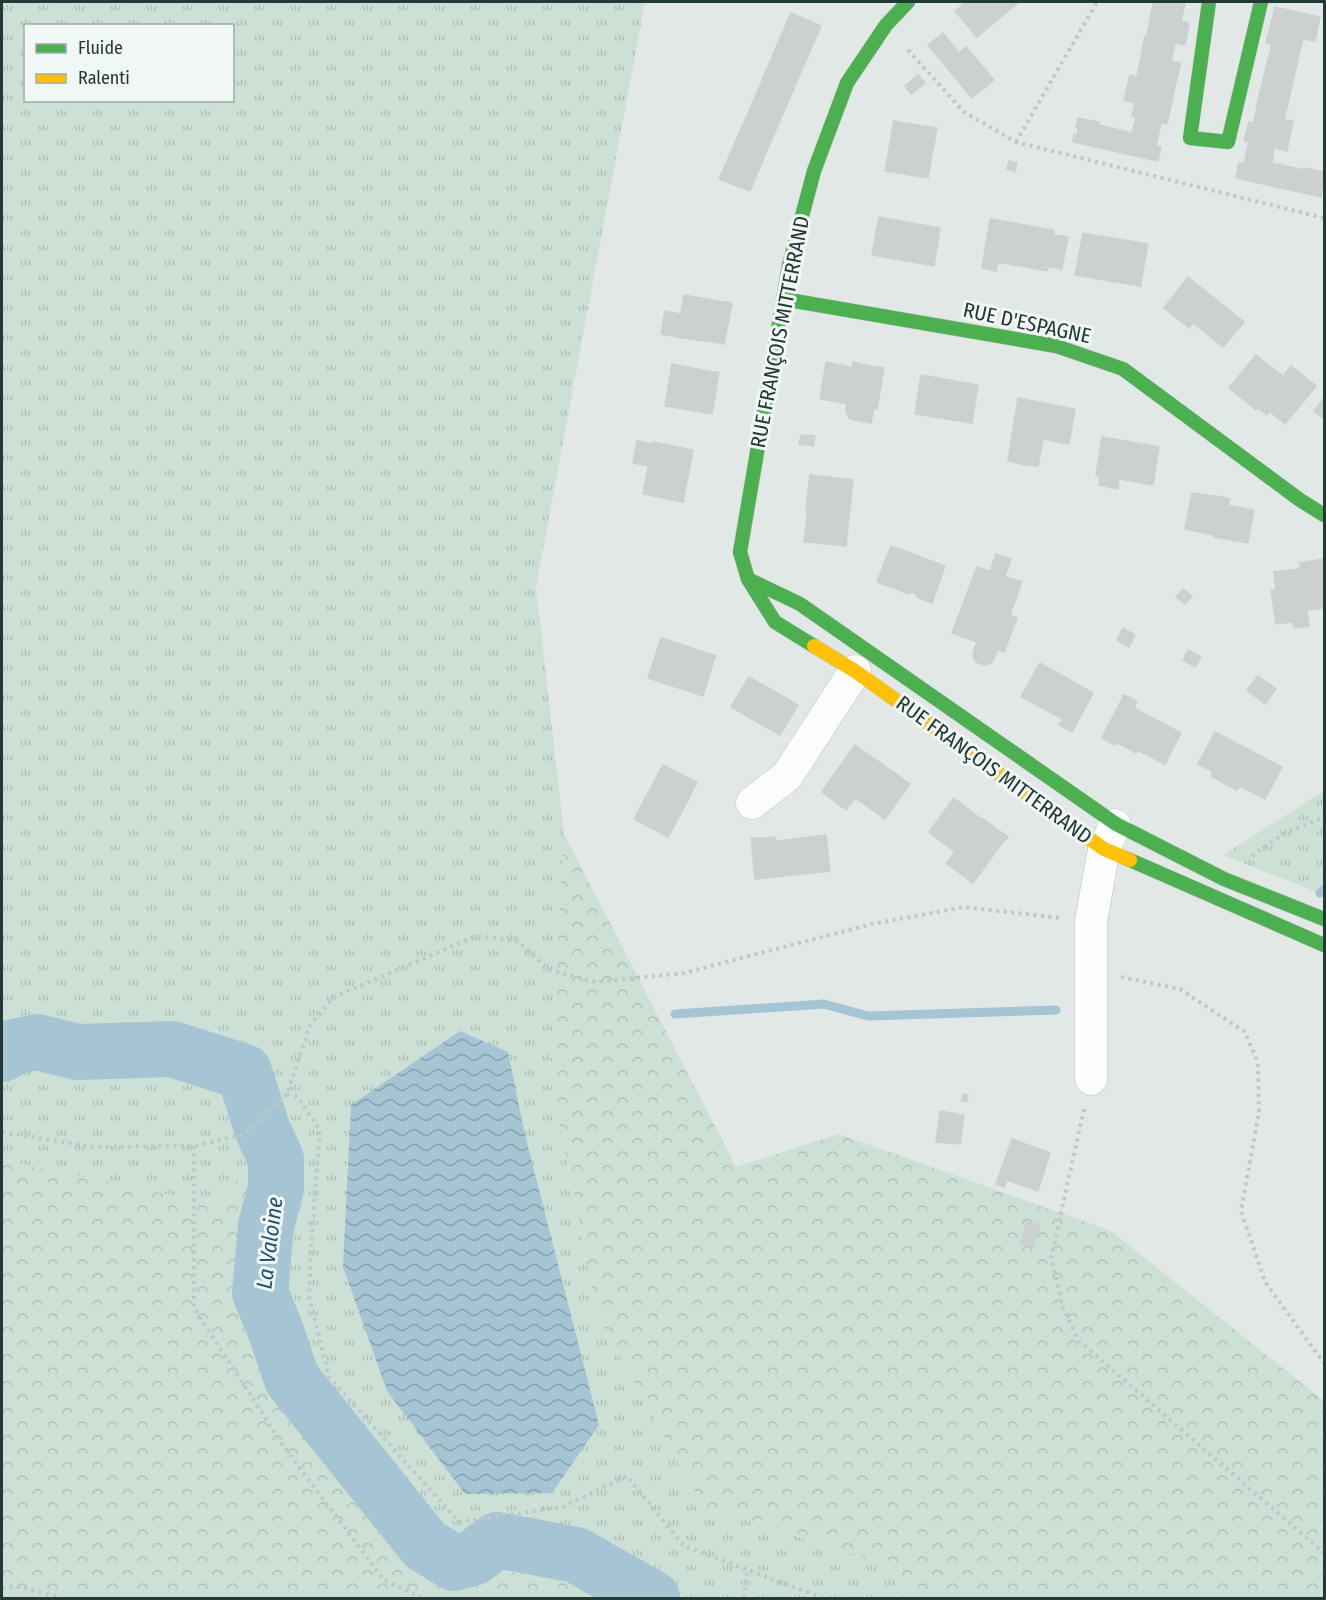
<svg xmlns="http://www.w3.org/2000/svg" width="1326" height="1600" viewBox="0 0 1326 1600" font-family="'Fira Sans Condensed',sans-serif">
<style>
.grass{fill:url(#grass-tufts);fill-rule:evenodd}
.forest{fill:url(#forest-crowns)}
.water{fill:url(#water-waves)}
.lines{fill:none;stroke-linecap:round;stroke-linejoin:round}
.stream{stroke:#a5c4d4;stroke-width:9}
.river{stroke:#a5c4d4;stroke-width:56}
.building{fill:#ccd1d0;stroke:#cbd1cf;stroke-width:1.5}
.street-casing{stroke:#bfc4c3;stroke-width:33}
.fast-casing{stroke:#bfc5c4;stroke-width:15}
.slow-casing{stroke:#bfc5c4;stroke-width:15}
.path{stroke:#bfc8c7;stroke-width:4;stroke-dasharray:3 4.5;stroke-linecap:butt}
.street{stroke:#fbfcfb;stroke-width:32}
.fast{stroke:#4caf50;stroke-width:14}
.slow{stroke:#ffc107;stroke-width:14}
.labels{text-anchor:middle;stroke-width:6;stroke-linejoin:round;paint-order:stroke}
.street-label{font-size:21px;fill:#223937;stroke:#f0f7f4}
.water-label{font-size:22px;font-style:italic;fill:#205270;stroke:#f0f7f4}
</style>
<defs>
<pattern id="grass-tufts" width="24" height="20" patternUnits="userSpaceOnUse" patternTransform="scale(1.5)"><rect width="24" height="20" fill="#cce0d6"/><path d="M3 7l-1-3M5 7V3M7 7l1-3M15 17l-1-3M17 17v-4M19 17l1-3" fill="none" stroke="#afc1b8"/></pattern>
<pattern id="forest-crowns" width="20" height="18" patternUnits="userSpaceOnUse" patternTransform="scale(1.5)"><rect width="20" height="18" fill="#cce0d6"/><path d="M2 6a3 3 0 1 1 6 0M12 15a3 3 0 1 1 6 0" fill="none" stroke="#afc1b8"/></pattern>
<pattern id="water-waves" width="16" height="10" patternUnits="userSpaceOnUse" patternTransform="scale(1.5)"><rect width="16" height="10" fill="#a5c4d4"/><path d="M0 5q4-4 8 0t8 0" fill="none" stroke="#86a0ad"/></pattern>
</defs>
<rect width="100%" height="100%" fill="#e2e8e6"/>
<!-- grass -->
<g class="grass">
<path d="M 2,2 L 645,2 L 536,587 L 564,834 L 550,1077 L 598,1317 L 702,1505 L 901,1570 L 906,1598 L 625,1598 L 584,1573 L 521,1571 L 478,1577 L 426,1568 L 292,1402 L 247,1286 L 255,1157 L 218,1206 L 2,1160 ZM 26,26 L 232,26 L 232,100 L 26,100 Z"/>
<polygon points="1324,791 1324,895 1223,855"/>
</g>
<!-- forest -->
<g class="forest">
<polygon points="564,834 736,1167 839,1134 1111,1231 1324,1401 1324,1598 906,1598 901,1570 702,1505 598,1317 550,1077"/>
<polygon points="255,1156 247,1286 292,1402 426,1568 478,1577 521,1571 584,1573 625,1598 2,1598 2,1160 218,1205"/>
</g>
<!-- water -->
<g class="water">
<polygon points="460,1031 508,1052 525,1135 599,1425 552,1493 465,1494 387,1391 343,1267 351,1105"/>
<path d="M 17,1034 L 50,1036 L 66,1051 L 78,1052 L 101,1045 L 147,1046 L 179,1050 L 244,1072 L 260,1072 L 272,1087 L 281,1114 L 279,1121 L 281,1128 L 287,1136 L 292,1149 L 292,1180 L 288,1185 C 288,1192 293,1198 293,1205 C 292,1213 289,1217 290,1226 L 285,1230 L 272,1231 L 265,1295 L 277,1306 L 282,1315 L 284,1326 L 299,1356 L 300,1373 L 311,1404 L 322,1413 L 352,1450 L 393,1493 L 409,1517 L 435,1548 L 443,1552 L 463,1554 L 480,1545 L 497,1540 L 576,1539 L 595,1542 L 617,1553 L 618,1562 L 630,1581 L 647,1584 L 666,1598 L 643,1598 L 576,1555 L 498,1545 L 454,1563 L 425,1545 L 376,1480 L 309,1405 L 292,1379 L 275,1329 L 260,1293 L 266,1226 L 276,1188 L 276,1159 L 268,1124 L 255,1083 L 180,1053 L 115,1047 L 79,1055 L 62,1052 L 35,1039 L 12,1044 L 2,1052 C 2,1044 10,1037 17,1034 Z"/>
</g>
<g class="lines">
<!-- stream -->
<g class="stream">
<polyline points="1320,893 1324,890"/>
<polyline points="675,1014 824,1004 868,1016 1056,1010"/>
</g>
<!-- river -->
<polyline class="river" points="2,1054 14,1047 37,1042 78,1052 172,1049 244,1072 263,1131 276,1159 276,1188 266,1226 260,1293 275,1329 292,1379 425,1545 454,1563 473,1558 497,1540 576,1555 652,1598"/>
</g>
<!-- building -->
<g class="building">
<polygon points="966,2 972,2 967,6 970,10 960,17 955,11"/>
<polygon points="972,2 1019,2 977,37 960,17 970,10 967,6"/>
<polygon points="1153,2 1175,2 1185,4 1181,21 1189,23 1185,45 1147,37"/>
<polygon points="1275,7 1320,17 1315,41 1303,39 1300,51 1272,44 1277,21 1272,20"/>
<polygon points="791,13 821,26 804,65 774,52"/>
<polygon points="1272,20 1277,21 1272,44 1266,43"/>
<polygon points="943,33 959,53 966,47 994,80 972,98 928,45"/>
<polygon points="1145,36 1175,43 1171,61 1181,63 1175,86 1137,77"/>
<polygon points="1272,44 1300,51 1287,107 1258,100"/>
<polygon points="774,52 804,65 786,107 756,95"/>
<polygon points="918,75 925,83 911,94 905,86"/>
<polygon points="1130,75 1175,86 1172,101 1167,100 1161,123 1132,116 1135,103 1124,100"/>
<polygon points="756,95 786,107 768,148 738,136"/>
<polygon points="1167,100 1172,101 1167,124 1161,123"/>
<polygon points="1258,100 1287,107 1284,120 1293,121 1287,151 1244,141 1249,122 1254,123"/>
<polygon points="1136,117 1161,123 1156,146 1161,147 1158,161 1073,142 1074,134 1077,135 1078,128 1076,127 1078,118 1099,122 1099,125 1132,133"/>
<polygon points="894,121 899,122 895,144 890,143"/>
<polygon points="899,122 937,128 928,178 885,171 890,143 895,144"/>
<polygon points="738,136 768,148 750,191 719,179"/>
<polygon points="1249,141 1274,147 1272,163 1303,170 1304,168 1324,172 1321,197 1236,178 1239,163 1244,164"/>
<polygon points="1009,161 1017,163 1015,171 1007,169"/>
<polygon points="879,217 940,228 935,260 908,256 906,261 872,255"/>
<polygon points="990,219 1054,230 1053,235 1068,237 1062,269 1048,267 1047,271 998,262 996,271 982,268"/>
<polygon points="1083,233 1148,244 1141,282 1110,276 1109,281 1075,275"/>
<polygon points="908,256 935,260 934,266 906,261"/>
<polygon points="1110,276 1141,282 1141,286 1109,281"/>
<polygon points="1188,277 1244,322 1223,347 1193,323 1189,328 1164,308"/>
<polygon points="684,295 725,302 719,343 677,337"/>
<polygon points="725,302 732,303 724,344 719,343"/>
<polygon points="665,311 681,314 677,337 661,334"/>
<polygon points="1256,355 1308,396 1285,424 1261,404 1256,410 1229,388"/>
<polygon points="826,362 860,369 865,365 884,368 877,409 820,399"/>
<polygon points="853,362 865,365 860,369 853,367"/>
<polygon points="672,364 713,372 706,413 665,406"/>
<polygon points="1291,366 1316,386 1308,396 1283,376"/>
<polygon points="713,372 719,372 712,414 706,413"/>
<polygon points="921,375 978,385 972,423 915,414"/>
<polygon points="1018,398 1075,409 1069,444 1031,437 1026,465 1008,461"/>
<polygon points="1324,398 1324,419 1314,411"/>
<polygon points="847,403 874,408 871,423 850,419 846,412"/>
<polygon points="1261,404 1270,411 1267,415 1258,408"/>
<polygon points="801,435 815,436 813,446 799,444"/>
<polygon points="1031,437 1043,439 1038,466 1026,465"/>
<polygon points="1102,437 1159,447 1153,485 1096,475"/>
<polygon points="637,441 653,444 648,466 633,463"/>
<polygon points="653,442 693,450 683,502 643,494"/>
<polygon points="810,475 853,480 846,546 808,542 812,510 806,510"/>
<polygon points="1100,475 1119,479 1118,489 1099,485"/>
<polygon points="1192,493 1221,497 1220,504 1254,510 1248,543 1214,537 1214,535 1185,529"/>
<polygon points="1221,497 1230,499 1228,505 1220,504"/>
<polygon points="808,510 812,510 808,542 804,542"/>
<polygon points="891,546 945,566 932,603 917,597 915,593 911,592 910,594 877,582"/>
<polygon points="996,554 1011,559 1005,576 990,571"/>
<polygon points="1324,559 1324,608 1307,610 1308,620 1276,624 1271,590 1276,589 1274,572 1300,569 1300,563"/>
<polygon points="977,567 1022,582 1010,615 1017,618 1004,652 952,633"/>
<polygon points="1183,589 1192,596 1185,604 1176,597"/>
<polygon points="1308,620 1309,626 1294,628 1293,622"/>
<polygon points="1123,628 1135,635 1129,647 1117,640"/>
<polygon points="661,638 689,647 687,651 714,660 703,696 648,678"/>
<polygon points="977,642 997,650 993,661 989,664 984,665 976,662 974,658 973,653"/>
<polygon points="689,647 716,656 714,660 687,651"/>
<polygon points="1188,650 1201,657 1195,667 1183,660"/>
<polygon points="1040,663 1093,693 1072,732 1059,725 1063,719 1021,697"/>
<polygon points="1258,676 1276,689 1265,704 1247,690"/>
<polygon points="749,677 798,705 780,735 731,707"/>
<polygon points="1124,695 1137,701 1134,708 1181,733 1165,764 1137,750 1136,753 1116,742 1114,745 1102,738"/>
<polygon points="1215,732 1282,767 1265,799 1230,781 1225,784 1211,776 1213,772 1198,764"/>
<polygon points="855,745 910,784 885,819 830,780"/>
<polygon points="663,765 693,780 679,805 684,808 668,837 634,819"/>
<polygon points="693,780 697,782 684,808 679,805"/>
<polygon points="830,780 855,798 846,810 822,792"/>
<polygon points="1230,781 1240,786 1237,790 1225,784"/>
<polygon points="954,798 981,819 979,822 1004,841 981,872 929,832"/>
<polygon points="982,818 1008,837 1004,841 979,822"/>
<polygon points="826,835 830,871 755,879 751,838 767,838 768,842"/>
<polygon points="775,837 775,841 768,842 767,838"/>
<polygon points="955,852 981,872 973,883 946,863"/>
<polygon points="963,1094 968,1095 967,1102 961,1101"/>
<polygon points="940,1111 964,1115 960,1144 936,1142"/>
<polygon points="1012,1139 1050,1153 1038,1191 1007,1180 1004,1187 996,1184"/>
<polygon points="1027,1222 1040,1225 1033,1247 1020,1244"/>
</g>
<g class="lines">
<!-- street casing -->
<g class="street-casing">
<g id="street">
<polyline points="752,803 787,776 855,671"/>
<polyline points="1091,1079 1091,921 1104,849 1115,825"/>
</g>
</g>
<!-- fast casing -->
<g class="fast-casing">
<g id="fast">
<polyline points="1209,2 1190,138 1228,142 1261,2"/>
<polyline points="783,299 1056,346 1123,369 1300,500 1324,515"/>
<polyline points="748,579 740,552 789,265 814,171 847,83 886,25 908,2"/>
<polyline points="814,646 775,622 748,579 800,604 1116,824 1224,879 1324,919"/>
<polyline points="1130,860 1324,945"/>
</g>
</g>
<!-- slow casing -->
<g class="slow-casing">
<polyline id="slow" points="814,646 855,671 1104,849 1130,860"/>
</g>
<!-- path -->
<g class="path">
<polyline points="908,50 964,112 1016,142 1324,218"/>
<polyline points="1016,142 1097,2"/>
<polyline points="1252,856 1283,834 1324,817"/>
<polyline points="1121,977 1180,989 1245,1032 1258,1063 1259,1112 1241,1211 1265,1282 1324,1363"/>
<polyline points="287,1094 298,1097 320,1131 312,1233 309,1296 329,1377 459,1522 563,1507 627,1476 684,1546 823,1598"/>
<polyline points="1084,1109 1051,1258 1063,1308 1079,1341 1324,1553"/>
<polyline points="2,1132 94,1147 194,1146 246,1134 287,1094 310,1025 334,997 476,936 518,941 549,970 596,982 684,973 872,924 964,907 1061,918"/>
<polyline points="194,1146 194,1308 284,1447 384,1580 423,1598"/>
<polyline points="2,1588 16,1586 62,1598"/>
<polyline points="744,1598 747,1571"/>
</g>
<!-- street -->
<use href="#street" class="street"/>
<!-- fast -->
<use href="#fast" class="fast"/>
<!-- slow -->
<use href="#slow" class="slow"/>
</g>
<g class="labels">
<!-- street labels -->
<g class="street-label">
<text transform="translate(1027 323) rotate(12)" y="7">RUE D'ESPAGNE</text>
<text transform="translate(780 332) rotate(-79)" y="7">RUE FRANÇOIS MITTERRAND</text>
<text transform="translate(994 770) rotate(36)" y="7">RUE FRANÇOIS MITTERRAND</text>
</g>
<!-- water labels -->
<g class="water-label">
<text transform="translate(269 1243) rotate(-83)" y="8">La Valoine</text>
</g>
</g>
<!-- border -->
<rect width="1326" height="1600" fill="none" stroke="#223937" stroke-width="6"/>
<!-- legend -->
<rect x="24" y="24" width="210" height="78" fill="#f0f7f4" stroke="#9eaba8" stroke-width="1.5"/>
<rect x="36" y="44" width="30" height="9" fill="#4caf50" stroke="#9eaba8" stroke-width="1.5"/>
<text x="78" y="54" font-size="18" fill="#223937">Fluide</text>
<rect x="36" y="74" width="30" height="9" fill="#ffc107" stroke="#9eaba8" stroke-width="1.5"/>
<text x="78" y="84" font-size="18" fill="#223937">Ralenti</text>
</svg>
